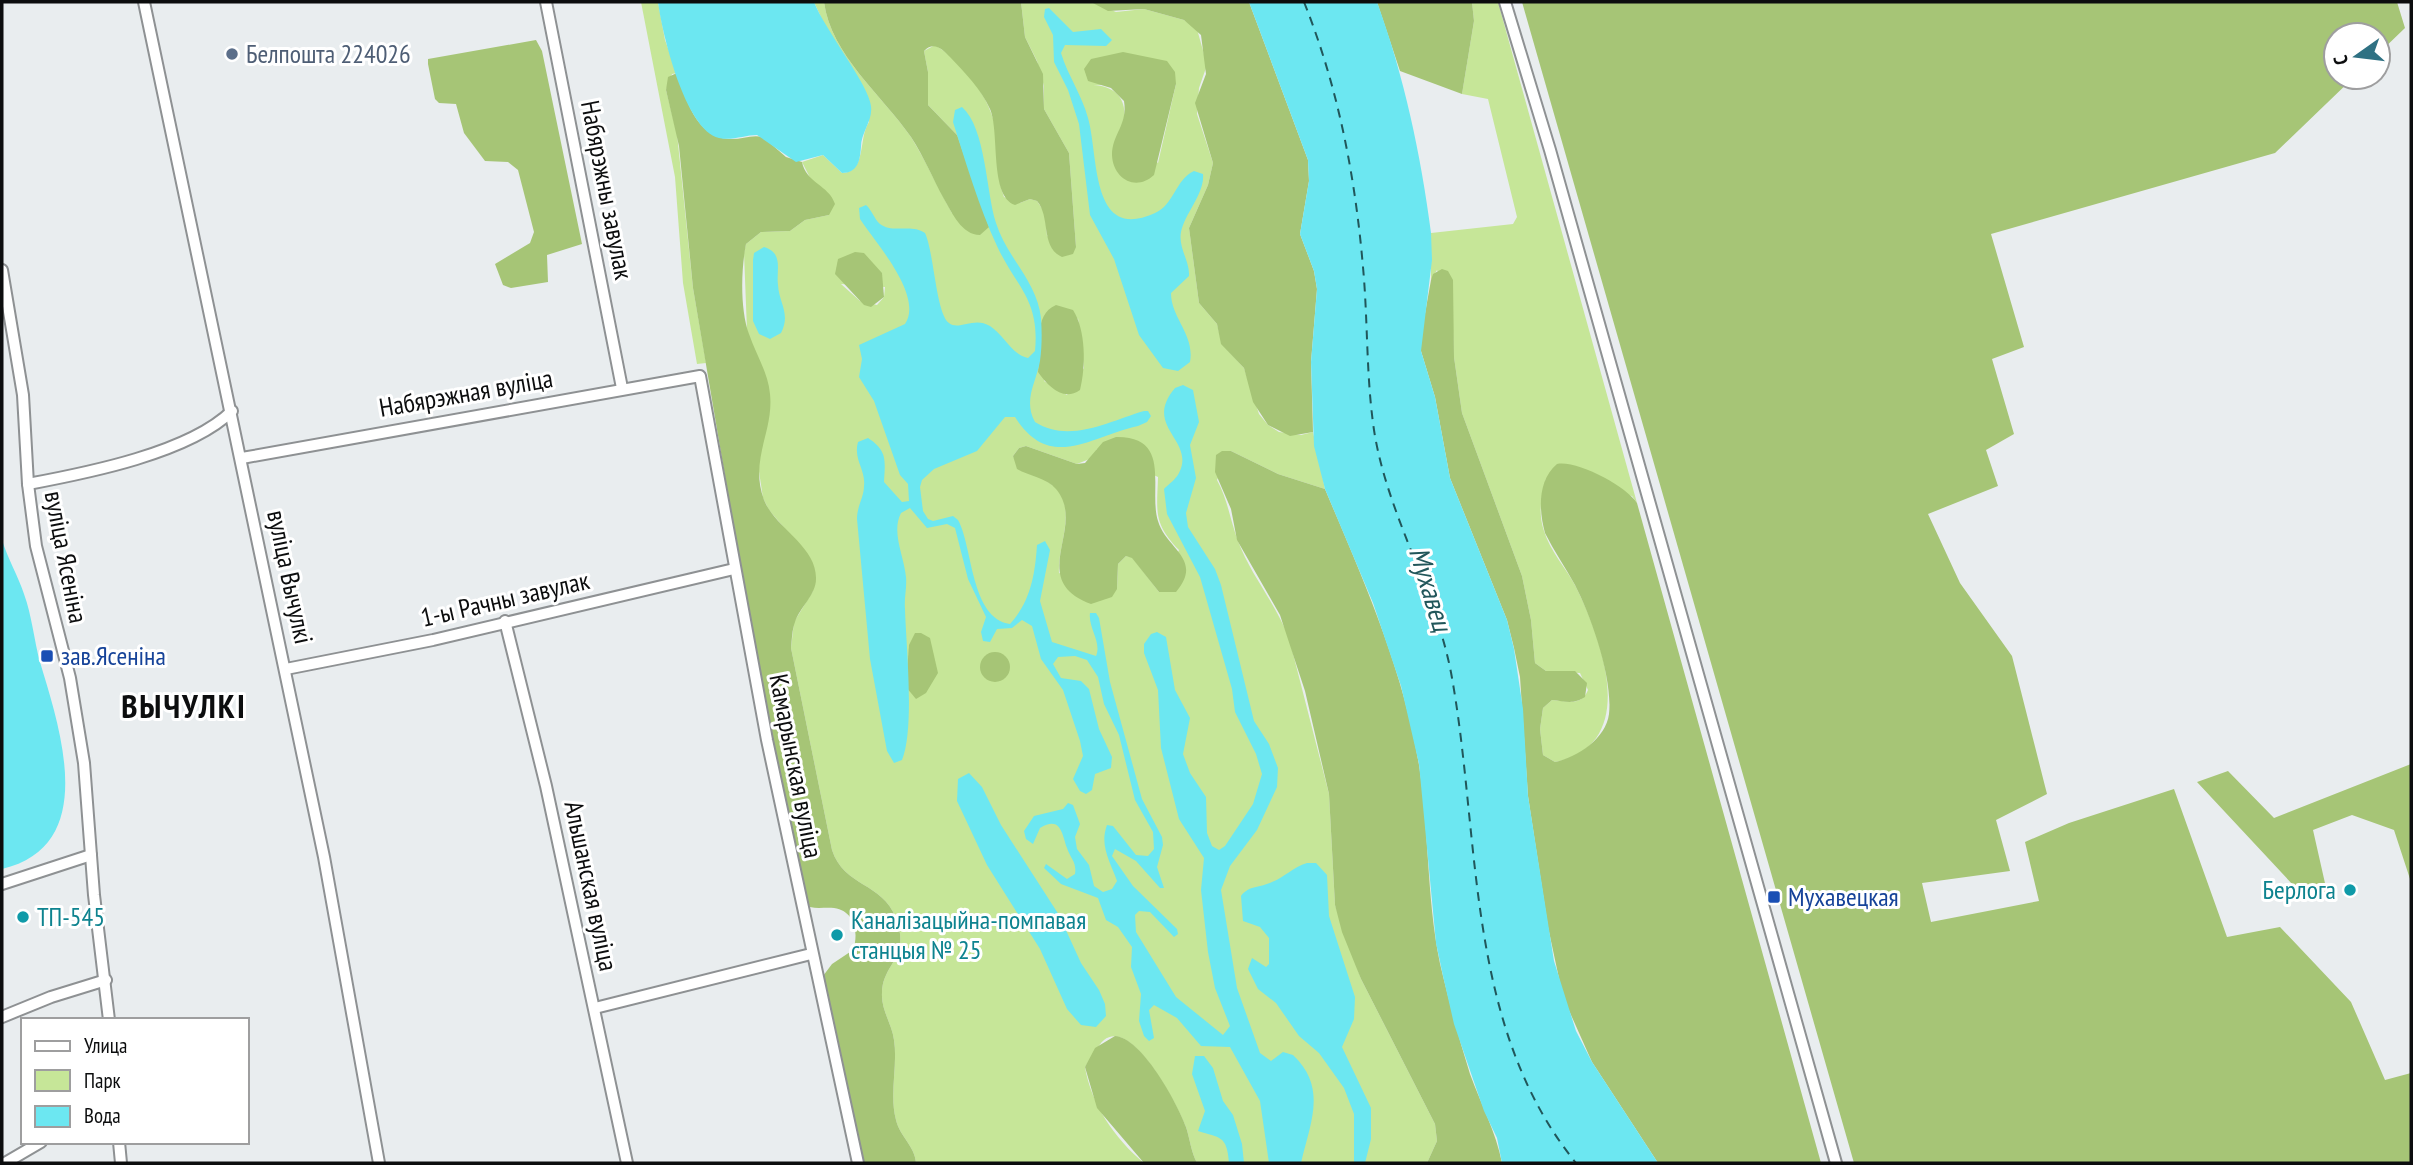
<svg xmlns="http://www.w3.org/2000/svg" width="2413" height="1165" viewBox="0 0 2413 1165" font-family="'PT Sans Narrow',sans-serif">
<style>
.green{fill:#c6e698;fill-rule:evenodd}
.forest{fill:#a6c576}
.water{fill:#6ce7f1}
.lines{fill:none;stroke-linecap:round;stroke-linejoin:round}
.ferry{stroke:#21565a;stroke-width:2;stroke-dasharray:9 7;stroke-linecap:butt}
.minor-casing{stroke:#8e9193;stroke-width:14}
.minor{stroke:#fff;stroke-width:10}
.service-dot{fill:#5c6f8a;stroke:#fff;stroke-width:2.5}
.transit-dot{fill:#1a4fb4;stroke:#fff;stroke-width:2.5}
.culture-dot{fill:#0f9aa8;stroke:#fff;stroke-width:2.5}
.labels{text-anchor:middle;stroke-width:6;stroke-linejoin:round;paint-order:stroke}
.service-label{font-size:26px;fill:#4e5e75;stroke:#fff;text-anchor:start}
.street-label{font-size:26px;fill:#0c0d0e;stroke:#fff}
.transit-label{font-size:26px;fill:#164399;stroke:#fff;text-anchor:start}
.culture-label{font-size:26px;fill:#0d838f;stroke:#fff;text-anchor:start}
.water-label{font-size:28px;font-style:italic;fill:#21565a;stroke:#fff}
.district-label{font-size:33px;font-weight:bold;letter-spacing:2px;fill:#0c0d0e;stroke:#fff}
</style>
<rect width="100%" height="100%" fill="#e9edef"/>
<!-- green -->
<g class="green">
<polygon points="641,2 658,2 665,40 677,73 672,74 666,90 677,134 693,288 706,363 697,364 683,283 675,177"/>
<path d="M 814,2 L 824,2 C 831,55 882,95 911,137 C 926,161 938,188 952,213 L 957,135 L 928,105 L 928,72 L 924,51 L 935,45 C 963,62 992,99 996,132 C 998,155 996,176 1004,197 L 1020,203 L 1030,199 L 1037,201 L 1045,213 L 1047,236 L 1076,247 L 1069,153 L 1044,109 L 1044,86 L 1037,61 L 1025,37 L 1021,2 L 1091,2 L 1116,12 L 1144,9 L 1184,20 L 1197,29 L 1207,65 L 1199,88 L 1197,114 L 1213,163 L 1208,185 L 1189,228 L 1199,303 L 1217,324 L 1222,344 L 1244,368 L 1259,414 L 1268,425 L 1279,432 L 1301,435 L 1313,432 L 1325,489 L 1278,474 L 1231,451 L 1217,480 C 1228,500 1230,520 1238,541 C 1250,574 1275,602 1289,638 L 1329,794 L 1335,905 L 1361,979 L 1435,1124 L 1437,1141 L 1427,1163 L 1197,1163 C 1191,1152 1190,1139 1186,1127 C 1178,1106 1132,1017 1104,1040 C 1097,1046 1091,1059 1085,1067 C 1091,1104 1115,1139 1144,1163 L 916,1163 C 915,1146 900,1137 896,1120 C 889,1094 898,1066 894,1040 C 892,1024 881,1010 882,993 C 882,964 911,958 896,918 C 882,882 844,887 832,850 L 791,648 L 794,622 L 813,591 L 809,557 L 769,510 L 763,498 L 758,465 L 769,412 L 747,330 L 744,253 L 746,244 L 761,232 L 790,231 L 805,220 L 829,215 L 802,162 L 823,155 L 842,173 C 867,172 858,138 869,122 ZM 1176,84 L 1158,163 L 1120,131 C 1131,107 1121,86 1093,85 ZM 841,284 L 885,287 L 884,297 L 877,305 L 860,301 ZM 1078,318 L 1084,368 L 1067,395 L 1044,381 ZM 1026,446 L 1077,464 L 1092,458 L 1097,449 L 1158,477 C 1157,512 1153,523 1179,550 L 1159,592 L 1132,557 L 1126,556 L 1118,564 L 1117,589 L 1059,573 C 1057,546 1080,504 1051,484 C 1032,470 1028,481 1013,456 L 1019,448 Z"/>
<path d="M 1472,2 L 1498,2 L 1637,503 L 1632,496 L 1546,479 C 1541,497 1538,513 1544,531 C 1550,551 1566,568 1576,587 C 1602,639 1641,745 1555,762 L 1543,755 L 1540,729 L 1543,708 L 1552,700 C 1567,701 1581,707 1588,690 L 1580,673 L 1546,671 L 1535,663 L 1531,620 L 1522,576 L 1462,413 L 1454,357 L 1452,306 L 1437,270 L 1431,280 L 1431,233 L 1513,224 L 1517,217 L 1488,99 L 1462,94 L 1474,21 Z"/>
</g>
<!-- forest -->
<g class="forest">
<path d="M 824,2 L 1021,2 L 1025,37 L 1043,74 L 1044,109 L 1069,153 L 1076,247 L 1073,254 L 1062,257 C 1040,247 1051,217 1037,201 L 1030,199 L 1015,205 C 989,196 1000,132 990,109 C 981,89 965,73 950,57 C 942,49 934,41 924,51 L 928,72 L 928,105 L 957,135 L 989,227 L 980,235 C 962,235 952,213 944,199 C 933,179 924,157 911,137 C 882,95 831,55 824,2 Z"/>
<polygon points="1091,2 1249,2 1308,160 1309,181 1300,234 1314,271 1317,289 1311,362 1313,432 1290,436 1268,425 1253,402 1244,368 1221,344 1217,324 1199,303 1189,228 1208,185 1213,163 1195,103 1206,74 1201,35 1184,20 1144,9 1108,11"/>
<polygon points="1377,2 1472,2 1474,21 1462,94 1400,71"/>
<polygon points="1522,2 2397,2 2405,28 2378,54 2378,35 2336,35 2336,77 2354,77 2275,153 1991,234 2024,347 1992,359 2014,434 1986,450 1998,486 1928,514 1960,583 2012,656 2047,794 1996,820 2010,871 1922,883 1931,922 2039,901 2025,842 2069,823 2174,789 2227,937 2280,927 2351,1002 2385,1080 2411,1073 2411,1163 1854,1163"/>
<polygon points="536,40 542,51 582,244 547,255 548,282 511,288 503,285 495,264 530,243 534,232 518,170 508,162 485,161 464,133 456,104 439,103 435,99 428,64 428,59"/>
<path d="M 1123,52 L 1167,61 L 1175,72 L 1176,84 L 1154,175 C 1136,192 1113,179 1112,155 C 1112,134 1128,125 1124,101 L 1111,88 L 1088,81 L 1084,69 L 1091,59 Z"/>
<path d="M 677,73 C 686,99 696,137 729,139 C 741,140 751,134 763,137 L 786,157 L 802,162 C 806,183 829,185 835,204 L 829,215 L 805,220 L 790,231 L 761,232 L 746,244 C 741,269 740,310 749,334 C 756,355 768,372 770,394 C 774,432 749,459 764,500 C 775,528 817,546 816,579 C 816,595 800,607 795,622 C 792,630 792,639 791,648 L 832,850 C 844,887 882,882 896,918 C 911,958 882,964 882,993 C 881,1010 892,1024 894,1040 C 898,1066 889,1094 896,1120 C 900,1137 915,1146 916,1163 L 862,1163 L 823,976 L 832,964 L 853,950 C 859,933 855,911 834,908 C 826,907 818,909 810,907 L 804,896 L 753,641 L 693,288 L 679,146 L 666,90 L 668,77 Z"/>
<polygon points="855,252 864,253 882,273 884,297 871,307 864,305 835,274 838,259"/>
<path d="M 1442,269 L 1448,271 L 1453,280 L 1454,357 L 1462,413 L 1522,576 L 1531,620 L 1535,663 L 1546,671 L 1575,671 L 1587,683 L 1585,697 C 1573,705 1565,701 1552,700 L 1543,708 L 1540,729 L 1543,755 L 1555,762 C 1578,757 1606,738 1609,714 C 1613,678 1591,616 1575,585 C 1565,567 1554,551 1545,533 C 1539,511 1537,481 1557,464 C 1577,460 1626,486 1637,503 L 1821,1163 L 1658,1163 L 1592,1062 L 1563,997 L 1548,927 L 1528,796 L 1520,677 L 1514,648 L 1507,620 L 1450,478 L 1435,397 L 1421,351 L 1421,336 L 1431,280 L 1433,274 Z"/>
<path d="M 1056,305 L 1073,310 C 1086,330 1086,367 1080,390 C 1063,402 1048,386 1038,372 C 1042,349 1032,315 1056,305 Z"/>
<path d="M 1116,437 C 1173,436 1148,490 1158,521 C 1166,549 1204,559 1176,592 L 1159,592 L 1132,558 L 1126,556 L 1118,564 L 1117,589 L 1112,597 L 1091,604 C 1025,579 1088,527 1056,489 C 1047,478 1029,476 1017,469 L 1013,456 L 1019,448 L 1026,446 L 1077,464 L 1085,463 L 1103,442 Z"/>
<path d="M 1222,451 L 1231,451 L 1278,474 L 1325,489 C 1363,579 1403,668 1419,765 C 1430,835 1426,908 1443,976 C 1451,1009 1460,1042 1470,1074 C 1481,1104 1496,1132 1502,1163 L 1427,1163 L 1437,1141 L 1435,1124 L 1361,979 L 1342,932 L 1335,905 L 1329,794 L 1305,691 L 1280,615 L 1237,540 L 1231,509 L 1215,472 L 1216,455 Z"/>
<polygon points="915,633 921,633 930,638 938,673 926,693 916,699 906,687 909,645"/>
<circle cx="995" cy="667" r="15"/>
<polygon points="2411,764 2411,882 2394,830 2352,815 2313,830 2327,892 2307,900 2197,782 2228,771 2274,818"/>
<path d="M 1115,1036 C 1141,1037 1177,1102 1186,1127 C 1190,1139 1191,1152 1197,1163 L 1144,1163 L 1097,1108 L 1085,1067 L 1095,1048 Z"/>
</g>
<!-- water -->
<g class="water">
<path d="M 658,2 L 814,2 C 825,30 869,85 871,106 C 873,121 861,132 861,147 C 860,160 858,173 842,173 L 823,155 L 796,162 L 757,135 C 745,135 732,141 719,138 C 685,130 662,33 658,2 Z"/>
<path d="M 1249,2 L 1377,2 C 1404,76 1421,155 1431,233 L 1432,260 L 1421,351 L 1435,397 L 1450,478 L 1507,620 L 1514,649 L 1523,709 L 1528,796 L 1554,961 L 1576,1031 L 1592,1062 L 1658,1163 L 1502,1163 L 1497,1138 L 1484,1111 L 1454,1024 L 1443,976 L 1436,943 L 1419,764 L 1401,686 L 1373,603 L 1325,489 L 1314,446 L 1311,362 L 1317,289 L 1314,271 L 1300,234 L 1309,181 L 1308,160 Z"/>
<path d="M 1049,8 L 1073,32 L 1101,29 L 1112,40 L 1106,46 L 1065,45 L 1061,53 C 1068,76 1082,95 1088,118 C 1099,156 1090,243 1155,213 C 1174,205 1175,180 1194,171 L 1203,174 C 1205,193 1185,213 1181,232 C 1178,248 1190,261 1189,276 L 1171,293 C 1171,318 1195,335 1190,362 L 1178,371 L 1163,368 L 1139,335 L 1114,259 L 1090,215 L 1079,124 L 1068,90 L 1054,62 L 1053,35 L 1044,17 L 1045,9 Z"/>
<path d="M 962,107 C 986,128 986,192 996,223 C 1007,258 1037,281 1041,318 C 1042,332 1042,347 1040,361 C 1036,383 1023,400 1035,422 C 1069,444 1110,421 1144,411 L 1148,411 L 1151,416 L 1147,422 L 1138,426 C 1089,437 1050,472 1015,417 L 1005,417 L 977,451 L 934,469 L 922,480 L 920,487 L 923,511 L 928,519 L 933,521 L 953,516 L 958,520 C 973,546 970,618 1010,624 C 1031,601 1035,574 1037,545 L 1045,541 L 1050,550 L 1040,601 L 1052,642 L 1096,656 C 1102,642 1088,628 1090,613 L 1096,613 L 1099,618 L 1110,682 L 1142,799 L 1162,837 L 1163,845 L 1157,867 L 1164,888 L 1160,888 L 1136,861 L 1115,849 L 1112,856 L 1133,886 L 1177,929 L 1178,934 L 1174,937 L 1150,912 L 1139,911 L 1135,915 L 1136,932 L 1176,997 L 1223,1035 L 1230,1026 L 1215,988 L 1208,952 L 1201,890 L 1204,858 L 1179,819 L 1161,748 L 1158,690 L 1144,653 L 1144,644 L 1151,634 L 1157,632 L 1166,637 L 1175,690 L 1190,718 L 1183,754 L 1190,773 L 1206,797 L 1207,833 L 1212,846 L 1219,850 L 1225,846 L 1253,804 L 1262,774 L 1256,754 L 1235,712 L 1232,689 L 1200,577 L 1167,514 L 1164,489 C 1169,484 1176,479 1179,473 C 1196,440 1142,427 1175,388 L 1183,385 L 1193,390 L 1199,422 L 1190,445 L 1196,478 L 1186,513 L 1188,527 L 1215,569 L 1221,585 L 1254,721 L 1269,744 L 1278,768 L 1277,787 L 1257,830 L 1230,866 L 1221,890 L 1237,988 L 1260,1053 L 1271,1061 L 1283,1052 L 1293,1055 C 1328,1088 1310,1123 1301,1163 L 1269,1163 L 1260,1101 L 1230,1047 L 1201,1046 L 1177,1018 L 1154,1005 L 1149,1010 L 1154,1038 L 1149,1041 L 1144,1036 L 1139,1021 L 1141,994 L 1131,967 L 1132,947 L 1118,927 L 1106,920 L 1098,898 L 1061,884 L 1044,868 L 1046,864 L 1067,879 L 1075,874 C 1077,862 1070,858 1067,848 C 1062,834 1061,815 1040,828 L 1033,844 L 1026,839 L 1024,831 L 1034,816 L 1063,809 L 1068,803 L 1073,805 L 1080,824 L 1075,837 L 1077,849 L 1089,865 L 1094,886 L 1103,892 L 1112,889 L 1117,881 C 1111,863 1099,846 1107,825 L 1113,826 L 1136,855 L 1148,856 L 1154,849 L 1153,832 L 1135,800 L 1119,735 L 1104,704 L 1098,677 L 1087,660 L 1075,656 L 1058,657 L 1053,664 L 1061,678 L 1081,681 L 1089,689 L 1099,729 L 1112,757 L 1111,768 L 1095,774 L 1092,790 L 1086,794 L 1080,791 L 1073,779 L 1083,756 L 1080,741 L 1063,690 L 1041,659 L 1032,626 L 1022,620 L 1012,628 L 997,629 L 990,642 L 983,641 L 981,632 L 986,617 L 968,579 L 955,528 L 947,524 L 927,528 L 910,508 L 901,513 C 891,532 904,556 906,577 C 907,588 904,598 905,609 C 906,645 915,728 902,760 L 894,763 L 887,751 L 870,659 L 857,519 C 857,506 864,497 864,486 C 866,470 853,459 858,442 L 868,438 C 888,451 885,461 884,482 L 902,502 L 909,501 L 908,484 L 900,475 L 874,401 L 859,377 L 862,359 L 859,345 L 905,324 C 924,296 875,242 860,219 L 859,208 L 866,205 C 872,210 874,219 880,224 C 893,234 911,223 925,233 C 934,252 936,314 949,323 C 959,331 974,316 990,326 C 1004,335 1011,354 1028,358 L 1035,351 C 1040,299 1016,287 997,246 C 979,207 966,163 953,122 L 955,110 Z"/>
<path d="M 764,247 C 784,253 776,270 778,285 C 779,303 791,314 781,333 L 770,339 L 759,334 L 753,321 L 753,260 L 754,253 Z"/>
<path d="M 2,540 C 8,559 18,576 24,594 C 32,616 34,640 40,662 C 60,729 100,846 2,869 Z"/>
<polygon points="969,773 982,787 1001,825 1059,915 1081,963 1099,990 1105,1004 1106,1016 1096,1027 1081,1025 1067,1009 1040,949 987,865 957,801 958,779"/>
<path d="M 1307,863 L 1316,863 L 1327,875 L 1329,916 L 1355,997 L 1354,1019 L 1342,1047 L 1371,1108 L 1371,1139 L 1365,1163 L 1354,1163 L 1354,1114 L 1344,1088 L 1319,1053 L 1299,1036 L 1276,1003 L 1258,989 L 1248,969 L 1252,958 L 1266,967 L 1269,964 L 1269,938 L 1260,927 L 1243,921 L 1241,896 C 1249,885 1260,888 1272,882 C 1285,877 1293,867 1307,863 Z"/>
<path d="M 1195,1056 L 1204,1056 L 1213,1068 L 1223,1101 L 1233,1115 L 1242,1144 L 1244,1163 L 1229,1163 C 1227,1135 1220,1138 1198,1131 L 1205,1111 L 1192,1074 Z"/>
</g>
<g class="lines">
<!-- ferry -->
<path class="ferry" d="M 1304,2 C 1338,87 1355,175 1363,267 C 1368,321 1366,376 1374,430 C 1387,515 1437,592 1452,678 C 1481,841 1465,1026 1576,1163"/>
<!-- minor casing -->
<g class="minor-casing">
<g id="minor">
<polyline points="144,2 324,857 379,1163"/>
<polyline points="546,2 622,388"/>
<polyline points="1505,2 1550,150 1836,1163"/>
<polyline points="2,270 23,395 28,484 36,546 70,678 84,763 94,895 109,1020"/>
<polyline points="242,458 700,376 767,740 858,1163"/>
<path d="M 28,484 C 87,473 189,453 232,411"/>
<polyline points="505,621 546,786 627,1163"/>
<polyline points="286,669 433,640 734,569"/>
<polyline points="2,884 91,855"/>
<polyline points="595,1008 811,954"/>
<polyline points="2,1017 51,997 106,980"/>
<polyline points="119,1142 121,1163"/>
<polyline points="5,1163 41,1142"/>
</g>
</g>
<!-- minor -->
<use href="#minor" class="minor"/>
</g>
<!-- markers -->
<circle class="service-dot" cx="232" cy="54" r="7"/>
<g class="transit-dot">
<rect x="40" y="649" width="14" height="14" rx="3.5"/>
<rect x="1767" y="890" width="14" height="14" rx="3.5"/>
</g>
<g class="culture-dot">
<circle cx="2350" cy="890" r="7"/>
<circle cx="23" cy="917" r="7"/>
<circle cx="837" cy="935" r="7"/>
</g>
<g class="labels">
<!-- service labels -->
<g class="service-label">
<text x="246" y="63">Белпошта 224026</text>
</g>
<!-- street labels -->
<g class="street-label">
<text transform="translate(607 190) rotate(79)" y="9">Набярэжны завулак</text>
<text transform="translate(466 393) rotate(-10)" y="9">Набярэжная вуліца</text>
<text transform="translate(66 557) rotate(79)" y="9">вуліца Ясеніна</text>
<text transform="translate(290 577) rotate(78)" y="9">вуліца Вычулкі</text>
<text transform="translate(505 599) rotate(-13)" y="9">1-ы Рачны завулак</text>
<text transform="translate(796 766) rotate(79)" y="9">Камарынская вуліца</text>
<text transform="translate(591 886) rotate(78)" y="9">Альшанская вуліца</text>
</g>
<!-- transit labels -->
<g class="transit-label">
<text x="61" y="665">зав.Ясеніна</text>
<text x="1788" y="906">Мухавецкая</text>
</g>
<!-- culture labels -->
<g class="culture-label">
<text x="2336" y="899" text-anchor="end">Берлога</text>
<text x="37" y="926">ТП-545</text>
<text x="851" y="929">Каналізацыйна-помпавая<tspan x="851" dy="30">станцыя № 25</tspan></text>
</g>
<!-- water labels -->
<g class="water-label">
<text transform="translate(1431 589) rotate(73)" y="10">Мухавец</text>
</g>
<!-- district labels -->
<g class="district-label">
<text x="184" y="718">ВЫЧУЛКІ</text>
</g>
</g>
<!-- border -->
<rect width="2413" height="1165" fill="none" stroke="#0c0d0e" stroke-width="7"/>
<!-- legend -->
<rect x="21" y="1018" width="228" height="126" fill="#ffffff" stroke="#9e9e9f" stroke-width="2"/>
<rect x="35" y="1041" width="35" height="10" fill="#ffffff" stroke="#9e9e9f" stroke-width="2"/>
<text x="84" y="1053" font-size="21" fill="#0c0d0e">Улица</text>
<rect x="35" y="1070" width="35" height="21" fill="#c6e698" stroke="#9e9e9f" stroke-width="2"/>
<text x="84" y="1088" font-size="21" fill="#0c0d0e">Парк</text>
<rect x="35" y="1106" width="35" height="21" fill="#6ce7f1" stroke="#9e9e9f" stroke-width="2"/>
<text x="84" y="1123" font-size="21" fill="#0c0d0e">Вода</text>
<!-- north arrow -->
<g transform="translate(2357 56) rotate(256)"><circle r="33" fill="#ffffff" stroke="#9e9e9f" stroke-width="2"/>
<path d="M0-5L12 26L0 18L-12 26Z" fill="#2f7183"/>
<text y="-10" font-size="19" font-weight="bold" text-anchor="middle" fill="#0c0d0e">С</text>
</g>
</svg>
